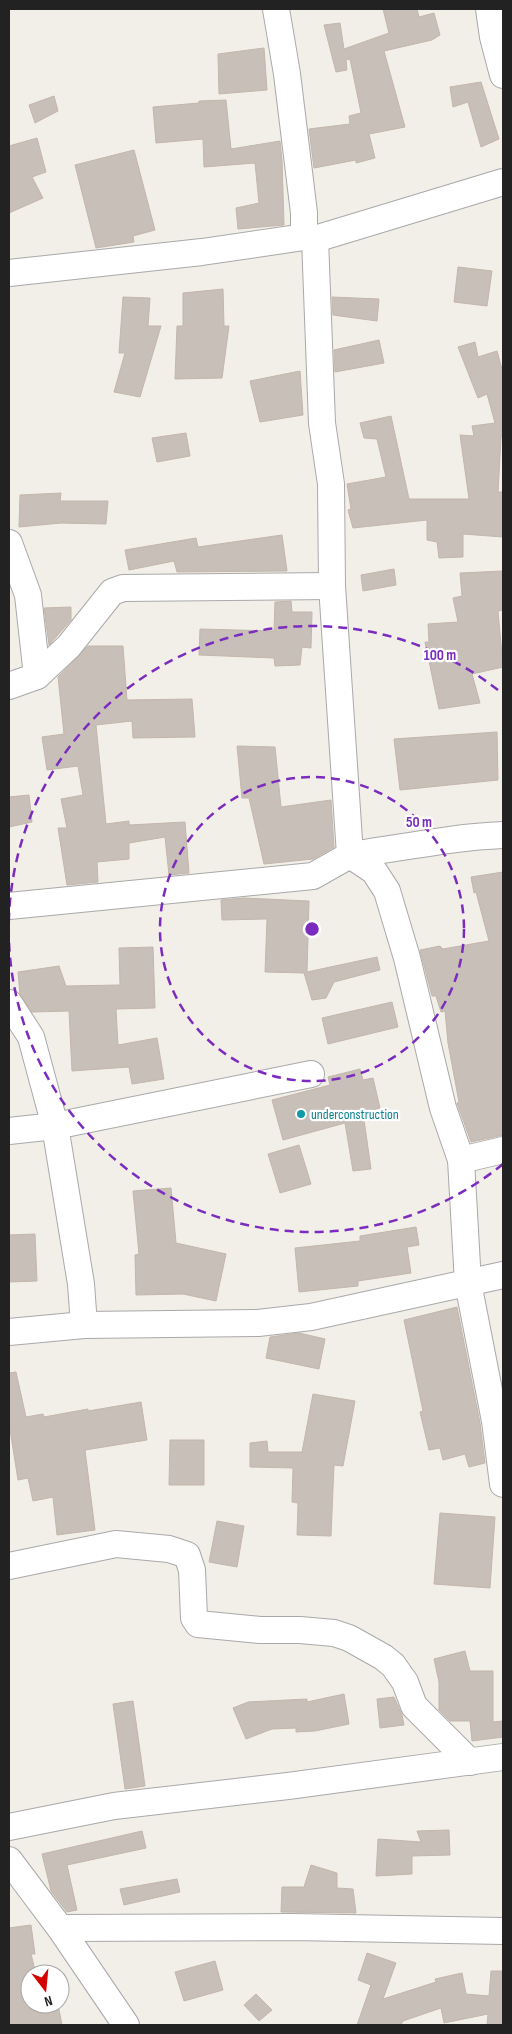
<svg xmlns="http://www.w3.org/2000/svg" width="512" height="2034" viewBox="0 0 512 2034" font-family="'Sofia Sans Condensed',sans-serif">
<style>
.building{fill:#c7bfb8;stroke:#c4b6ab}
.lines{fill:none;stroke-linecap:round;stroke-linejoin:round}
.minor-casing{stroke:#a9a9a9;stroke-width:28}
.minor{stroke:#fff;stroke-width:26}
.ring{fill:none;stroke:#7b2cbf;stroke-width:2.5;stroke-dasharray:9 6}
.culture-dot{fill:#0f9aa8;stroke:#fff;stroke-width:2}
.labels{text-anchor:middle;stroke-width:4.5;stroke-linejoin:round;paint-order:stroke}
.culture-label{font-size:14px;fill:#0d838f;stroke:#fff;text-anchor:start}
.centre{fill:#7b2cbf;stroke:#fff;stroke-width:2.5}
.ring-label{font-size:15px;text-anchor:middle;font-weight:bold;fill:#7b2cbf;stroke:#fff;stroke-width:4.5;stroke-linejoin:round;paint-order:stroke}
</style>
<rect width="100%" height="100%" fill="#f2efe9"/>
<!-- building -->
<g class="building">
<polygon points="383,9 417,9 419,17 434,13 440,35 432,40 384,51 405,127 369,134 375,158 356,163 356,160 314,168 309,129 350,124 349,116 361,113 350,59 346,60 347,70 336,72 324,25 340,23 344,49 389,33"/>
<polygon points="264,48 267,90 219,94 218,54"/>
<polygon points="481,82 499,139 481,147 468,102 453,107 450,87"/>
<polygon points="54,96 58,111 35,123 29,105"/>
<polygon points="226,100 231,149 280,141 282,160 284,225 238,229 236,208 259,203 255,163 204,167 203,139 156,143 153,107 199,103 199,101"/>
<polygon points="37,138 46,172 32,177 43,198 9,213 9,146"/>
<polygon points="134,150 155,230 133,236 134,242 96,248 75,165"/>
<polygon points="458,267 492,271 487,306 454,302"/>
<polygon points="223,289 224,326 229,326 222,378 175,379 177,326 183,326 183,293"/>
<polygon points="123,297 150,298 148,326 161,326 140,397 114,392 125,353 119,353"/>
<polygon points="332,297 379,299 377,321 333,315"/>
<polygon points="379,340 384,363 335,372 334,350"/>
<polygon points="475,342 478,357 497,351 503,373 503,436 501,437 498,492 503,492 503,537 463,534 463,557 439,558 437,542 427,540 427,520 353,528 348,510 351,509 347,484 386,477 377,439 364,438 360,423 391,416 409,499 469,499 460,435 474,436 472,426 495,423 487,394 478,398 458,347"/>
<polygon points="300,371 303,415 260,422 250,381"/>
<polygon points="186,433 190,456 157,462 152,438"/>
<polygon points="61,493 60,501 108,501 106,524 61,523 19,527 20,495"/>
<polygon points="282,535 287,571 177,572 174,561 129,570 125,550 196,538 198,547"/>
<polygon points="394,569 396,585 363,591 361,575"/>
<polygon points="503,571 503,610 498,611 503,667 472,674 480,703 439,709 425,642 429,642 428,624 458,622 453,598 462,596 460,573"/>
<polygon points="291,601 292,612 312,612 311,648 302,647 300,665 275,666 274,658 199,655 200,629 274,631 275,602"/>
<polygon points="71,607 71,620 49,645 44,608"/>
<polygon points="88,646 123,646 127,700 192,699 195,737 133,738 132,721 96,725 106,824 129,821 129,825 185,822 189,873 169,875 165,837 129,843 129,859 97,862 98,882 67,885 58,828 67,828 61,799 83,795 78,766 47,770 42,737 64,734 58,677"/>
<polygon points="497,732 498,780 400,790 394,739"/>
<polygon points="237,746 275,747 281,807 331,800 334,847 313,859 264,864 249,798 242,798"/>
<polygon points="29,795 32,822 9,827 9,797"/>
<polygon points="503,872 503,1135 471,1142 457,1103 459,1102 448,1043 445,1011 441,1012 436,996 432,996 420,950 440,946 443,949 489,941 476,892 474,893 471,877"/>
<polygon points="244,898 309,901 307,972 377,957 380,970 334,982 326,998 312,1000 304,973 265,972 267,919 222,920 221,900"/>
<polygon points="153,947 155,1008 116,1009 118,1045 157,1038 164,1079 132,1084 129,1067 72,1071 69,1011 32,1012 20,994 18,972 59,966 66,986 120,985 119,948"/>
<polygon points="392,1002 398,1027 328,1044 322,1018"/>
<polygon points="360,1069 363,1080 373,1078 380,1108 363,1113 371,1169 353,1171 345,1123 283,1140 272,1100 330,1085 328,1077"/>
<polygon points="299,1145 311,1184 280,1193 268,1154"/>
<polygon points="171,1188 176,1243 226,1254 216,1301 183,1294 136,1295 135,1255 139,1254 133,1191"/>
<polygon points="416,1227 419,1245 407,1247 411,1273 358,1281 358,1286 299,1292 295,1248 360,1241 360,1236"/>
<polygon points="35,1234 37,1281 9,1282 9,1235"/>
<polygon points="457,1307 480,1423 485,1463 469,1467 465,1454 443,1460 440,1448 429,1450 420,1412 423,1411 404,1320"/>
<polygon points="299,1333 325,1339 319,1369 266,1358 270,1337"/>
<polygon points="16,1372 26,1417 43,1414 44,1417 88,1409 88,1411 141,1402 147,1440 85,1450 95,1530 57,1535 53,1497 33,1501 28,1478 18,1480 9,1423 9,1373"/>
<polygon points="313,1394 355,1401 343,1466 334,1465 331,1536 297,1535 298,1503 292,1502 293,1468 250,1467 250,1443 267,1441 268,1452 302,1452"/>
<polygon points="170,1440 204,1440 204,1485 169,1485"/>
<polygon points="440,1513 495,1517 490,1588 434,1584"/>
<polygon points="217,1521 244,1526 237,1567 209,1562"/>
<polygon points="465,1651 470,1671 493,1671 493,1722 503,1721 503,1737 472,1741 470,1721 450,1721 439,1710 439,1682 434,1659"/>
<polygon points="344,1694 349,1724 315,1731 296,1732 296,1728 272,1729 246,1739 233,1708 248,1702 307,1699 307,1702"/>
<polygon points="394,1697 402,1715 404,1725 380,1728 377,1699"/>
<polygon points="133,1701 145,1786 125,1789 113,1704"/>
<polygon points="449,1830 450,1855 412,1856 412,1874 376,1876 378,1839 421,1842 417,1831"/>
<polygon points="142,1831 146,1848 67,1865 77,1910 67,1912 51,1891 42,1854"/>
<polygon points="311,1865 337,1873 337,1888 353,1889 356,1913 281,1912 282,1887 304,1887"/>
<polygon points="177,1879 180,1892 124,1905 120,1889"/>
<polygon points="31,1925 35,1954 31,1954 36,1974 30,1974 30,2004 58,2004 62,2025 9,2025 9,1928"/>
<polygon points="367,1953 396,1963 383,1999 436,1982 435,1979 462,1973 466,1994 489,1996 491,1971 503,1971 503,2025 487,2025 488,2014 444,2023 441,2008 403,2021 401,2025 357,2025 371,1985 358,1980"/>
<polygon points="215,1961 223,1990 184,2001 175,1972"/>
<polygon points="256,1994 272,2010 259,2021 244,2005"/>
</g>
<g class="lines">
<!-- minor casing -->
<g class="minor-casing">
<g id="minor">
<polyline points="276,9 287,74 304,213 304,237"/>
<polyline points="489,9 493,37 503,75"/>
<polyline points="9,273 202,252 304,237 315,239 503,182"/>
<polyline points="9,543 28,595 37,676"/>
<polyline points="9,686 37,676 69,646 112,592 123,588 332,586"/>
<polyline points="350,855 374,871 387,891 407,958 443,1108 461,1160 468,1283 495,1421 503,1484"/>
<path d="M 350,855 C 401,848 452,837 503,835"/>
<polyline points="9,906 313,876 350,855 332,586 331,484 322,423 315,239"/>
<polyline points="9,1003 31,1037 55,1126 81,1284 84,1325"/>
<polyline points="9,1131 55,1126 311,1074"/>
<polyline points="461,1160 503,1150"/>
<polyline points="9,1332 84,1325 258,1323 311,1317 503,1275"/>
<polyline points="9,1566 116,1544 169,1549 187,1555 192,1570 194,1618 198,1624 260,1630 300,1630 334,1633 349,1638 383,1657 393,1665 405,1682 414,1706 470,1762"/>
<polyline points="9,1827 114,1806 288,1786 503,1757"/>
<polyline points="9,1860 60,1928 126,2025"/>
<polyline points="60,1928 292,1927 503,1931"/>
</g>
</g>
<!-- minor -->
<use href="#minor" class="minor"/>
</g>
<!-- distance rings -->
<g class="ring">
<circle cx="312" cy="929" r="152"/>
<path d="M503 1164A303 303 0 1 1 503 694"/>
</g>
<!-- markers -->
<circle class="culture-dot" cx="301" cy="1114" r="5"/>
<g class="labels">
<!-- culture labels -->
<g class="culture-label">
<text x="311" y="1119">underconstruction</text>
</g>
</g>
<circle cx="312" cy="929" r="8" class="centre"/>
<g class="ring-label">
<text x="440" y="660">100 m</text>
<text x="419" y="827">50 m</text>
</g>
<!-- border -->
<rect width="512" height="2034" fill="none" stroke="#222222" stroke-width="20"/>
<!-- north arrow -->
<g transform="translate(45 1989) rotate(164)"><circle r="24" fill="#ffffff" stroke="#a7a7a7"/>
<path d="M0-4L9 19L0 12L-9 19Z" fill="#d40000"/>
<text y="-8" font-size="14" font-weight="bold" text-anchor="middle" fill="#222222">N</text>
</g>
</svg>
